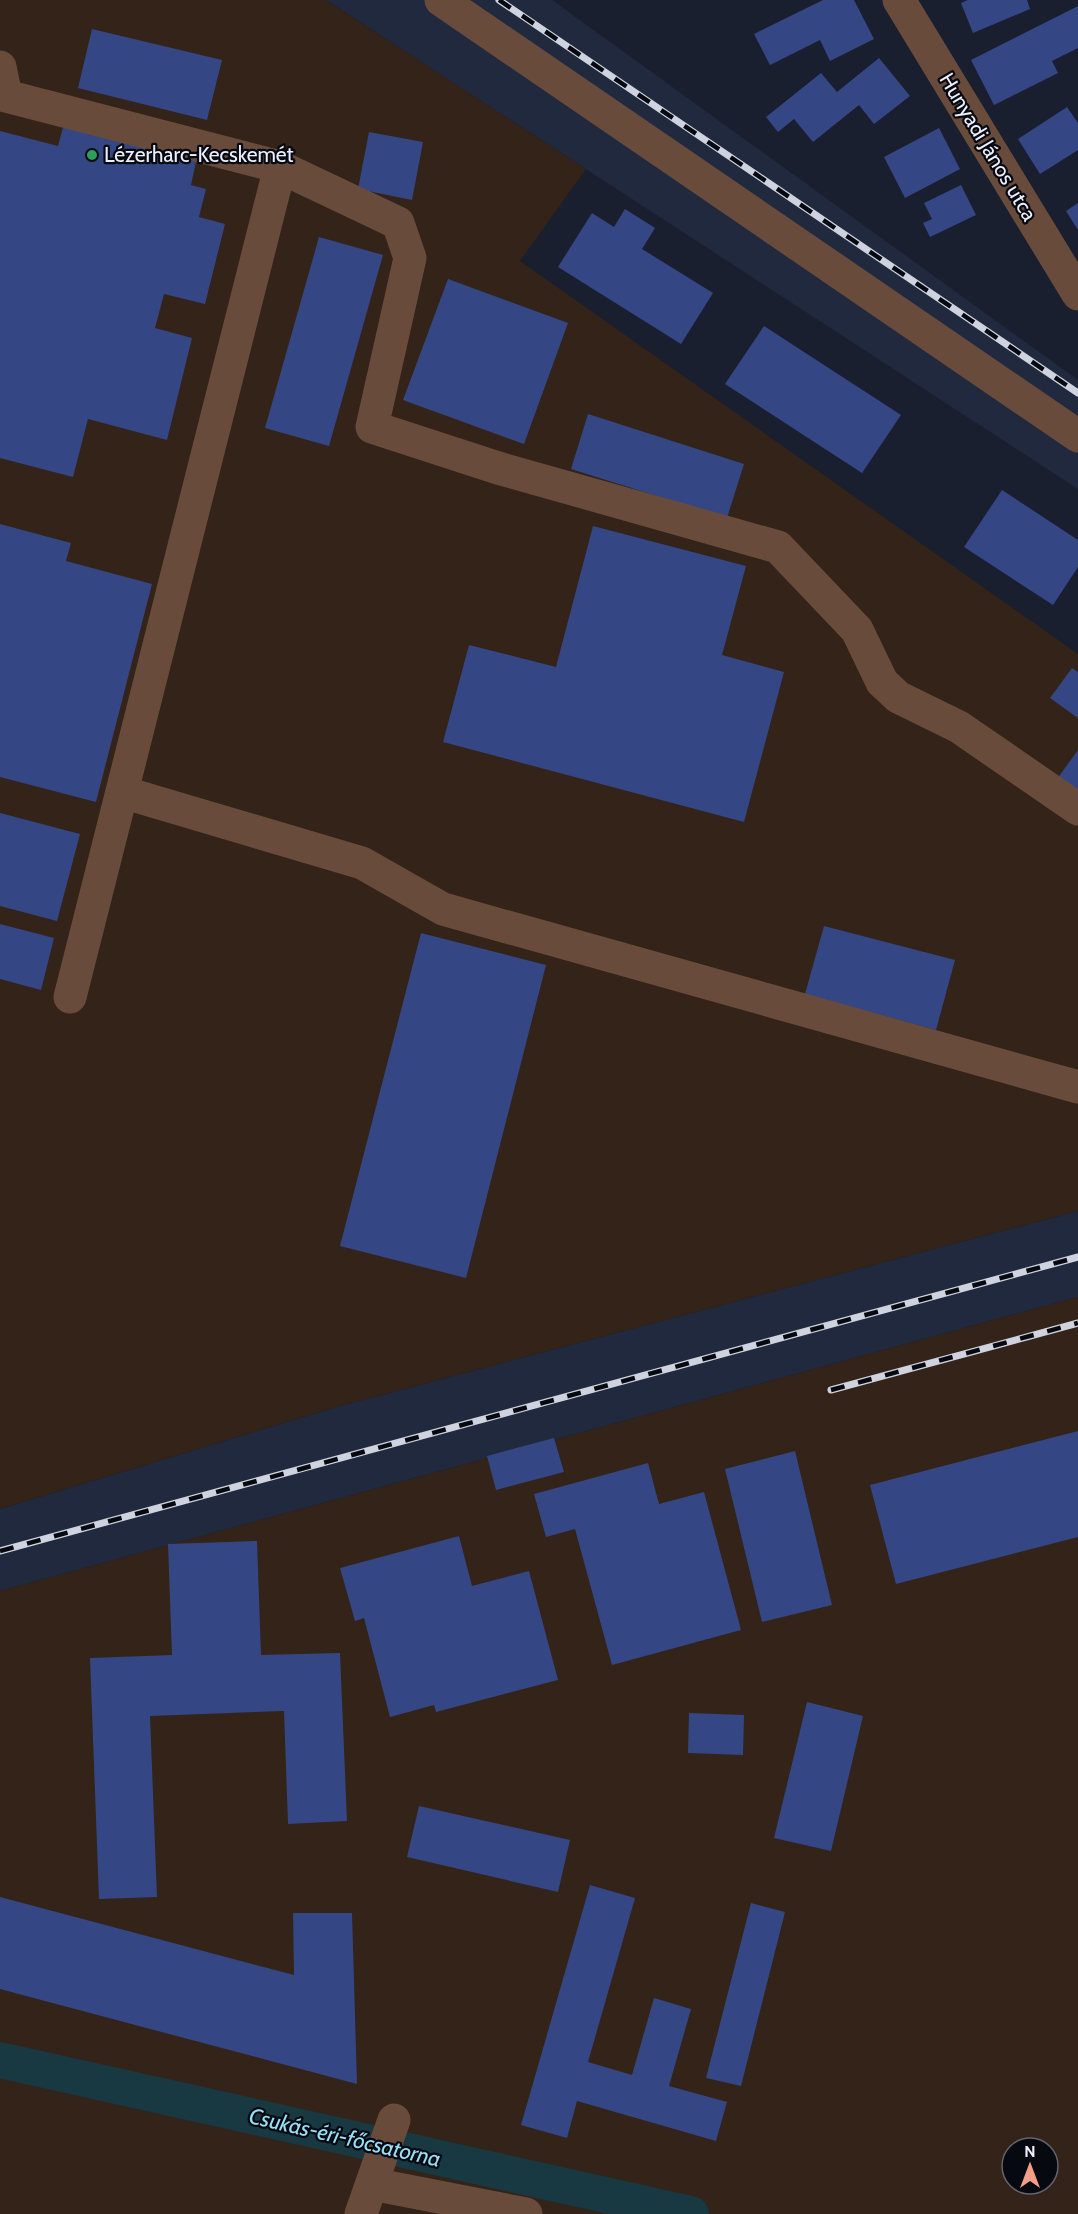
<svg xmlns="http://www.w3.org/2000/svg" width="1078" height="2214" viewBox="0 0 1078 2214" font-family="Cabin,sans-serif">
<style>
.built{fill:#21293e}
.industrial{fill:#332319;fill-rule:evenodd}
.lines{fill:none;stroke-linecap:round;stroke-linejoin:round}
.canal{stroke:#183842;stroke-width:36}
.building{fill:#344784}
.minor{stroke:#694b3c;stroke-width:33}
.rail-casing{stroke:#cfd3df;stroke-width:7}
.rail{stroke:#070910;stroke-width:4.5;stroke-dasharray:14;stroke-linecap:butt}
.leisure-dot{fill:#2e9e5b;stroke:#070910;stroke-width:2}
.labels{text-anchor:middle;stroke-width:4.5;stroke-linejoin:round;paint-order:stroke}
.street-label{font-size:21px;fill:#ecf0fc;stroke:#070910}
.poi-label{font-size:21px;fill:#ecf0fc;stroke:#070910;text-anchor:start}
.water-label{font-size:22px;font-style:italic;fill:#96e0f9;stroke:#070910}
</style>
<rect width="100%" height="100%" fill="#191f2f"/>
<!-- built -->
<g class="built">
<polygon points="326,0 552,0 1078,380 1078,489"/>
<polygon points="1078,1211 1078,1297 0,1591 0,1509 340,1406"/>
</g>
<!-- industrial -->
<g class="industrial">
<polygon points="0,0 326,0 586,169 520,261 1078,654 1078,1211 340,1406 0,1509"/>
<path d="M 1078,1297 L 1078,2214 L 0,2214 L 0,1591 ZM 1012,2148 L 1048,2148 L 1048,2184 L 1012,2184 Z"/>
</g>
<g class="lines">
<!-- canal -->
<polyline class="canal" points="0,2060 691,2214"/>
</g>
<!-- building -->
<g class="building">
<polygon points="823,0 854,0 874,39 830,61 820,40 770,65 754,34"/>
<polygon points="968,0 1027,0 1030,9 973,33 961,3"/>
<polygon points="1078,6 1078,48 1052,61 1058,73 994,105 971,60"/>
<polygon points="92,29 222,60 207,120 78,88"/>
<polygon points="879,58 910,96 874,124 859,105 813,142 794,119 778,132 766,117 821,73 837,92"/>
<polygon points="1067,107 1078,123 1078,150 1040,174 1018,139"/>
<polygon points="64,124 197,157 191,185 206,189 199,217 225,224 205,304 164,294 155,328 192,338 167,440 88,419 73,477 0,458 0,131 58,146"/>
<polygon points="939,128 960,169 905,198 884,157"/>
<polygon points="369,132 423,142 412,200 358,189"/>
<polygon points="961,185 976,215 930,237 923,223 932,219 924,203"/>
<polygon points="1078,203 1078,230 1066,211"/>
<polygon points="625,209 655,228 642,249 713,293 681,344 558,267 592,213 614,227"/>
<polygon points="319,237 383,255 329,446 265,428"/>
<polygon points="448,279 568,323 524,444 403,400"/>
<polygon points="764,326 901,415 862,473 725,384"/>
<polygon points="588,414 744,464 727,518 571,469"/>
<polygon points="1002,490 1078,540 1078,567 1053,605 964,547"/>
<polygon points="0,524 71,543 66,561 152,584 96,802 0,777"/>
<polygon points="593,526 746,566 722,655 784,672 744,822 443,742 469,645 556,667"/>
<polygon points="1072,668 1078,672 1078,718 1050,698"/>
<polygon points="1078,750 1078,793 1057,779"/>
<polygon points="0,813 80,834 57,921 0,906"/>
<polygon points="0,924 54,938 41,990 0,979"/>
<polygon points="824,926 955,960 936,1030 805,994"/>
<polygon points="421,933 546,965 466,1278 340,1246"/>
<polygon points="1078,1431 1078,1537 896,1584 870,1485"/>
<polygon points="554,1438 564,1472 496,1490 487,1456"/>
<polygon points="795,1451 832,1605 762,1622 725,1469"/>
<polygon points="648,1463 659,1504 704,1492 741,1630 612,1665 575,1529 546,1537 534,1494"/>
<polygon points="459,1536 472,1586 529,1571 558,1680 436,1712 434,1705 390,1717 364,1618 355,1621 340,1568"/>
<polygon points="257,1541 261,1655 340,1653 347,1821 288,1824 284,1711 150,1716 157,1897 99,1899 90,1658 172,1655 168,1544"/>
<polygon points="807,1702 863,1716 831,1851 774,1838"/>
<polygon points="689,1713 744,1715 743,1755 688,1753"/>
<polygon points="419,1806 570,1840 558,1892 407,1857"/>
<polygon points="590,1885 635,1898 588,2062 632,2075 654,1998 691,2009 669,2086 727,2102 716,2141 577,2101 567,2138 521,2125"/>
<polygon points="0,1897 294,1975 293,1913 352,1913 357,2084 0,1989"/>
<polygon points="751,1903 785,1912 741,2086 706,2078"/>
</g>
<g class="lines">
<!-- minor -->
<g class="minor">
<polyline points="441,0 1078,436"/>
<polyline points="899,0 1078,294"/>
<polyline points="0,67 6,96 280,167 70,997"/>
<polyline points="280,167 398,223 410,258 372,427 498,468 778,547 857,630 882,682 898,697 959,727 1078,809"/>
<polyline points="122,792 362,863 443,909 1078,1087"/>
<polyline points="372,2184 526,2214"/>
<polyline points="361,2214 394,2120"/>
</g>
<!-- rail casing -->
<g class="rail-casing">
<g id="rail">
<polyline points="499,0 1078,393"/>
<polyline points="831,1390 1078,1323"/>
<polyline points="0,1551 1078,1257"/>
</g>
</g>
<!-- rail -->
<use href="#rail" class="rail"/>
</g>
<!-- markers -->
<circle class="leisure-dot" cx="92" cy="155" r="6"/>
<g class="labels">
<!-- street labels -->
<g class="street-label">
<text transform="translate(988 147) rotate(59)" y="7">Hunyadi János utca</text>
</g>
<!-- poi labels -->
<g class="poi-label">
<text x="104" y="162">Lézerharc-Kecskemét</text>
</g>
<!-- water labels -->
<g class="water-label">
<text transform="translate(345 2137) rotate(13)" y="8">Csukás-éri-főcsatorna</text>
</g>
</g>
<!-- north arrow -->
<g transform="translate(1030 2166)"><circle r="28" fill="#070910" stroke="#63656e" stroke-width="1.5"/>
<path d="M0-4.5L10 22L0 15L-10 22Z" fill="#f49e86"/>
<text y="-9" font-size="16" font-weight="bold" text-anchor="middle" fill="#ecf0fc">N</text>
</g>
</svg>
